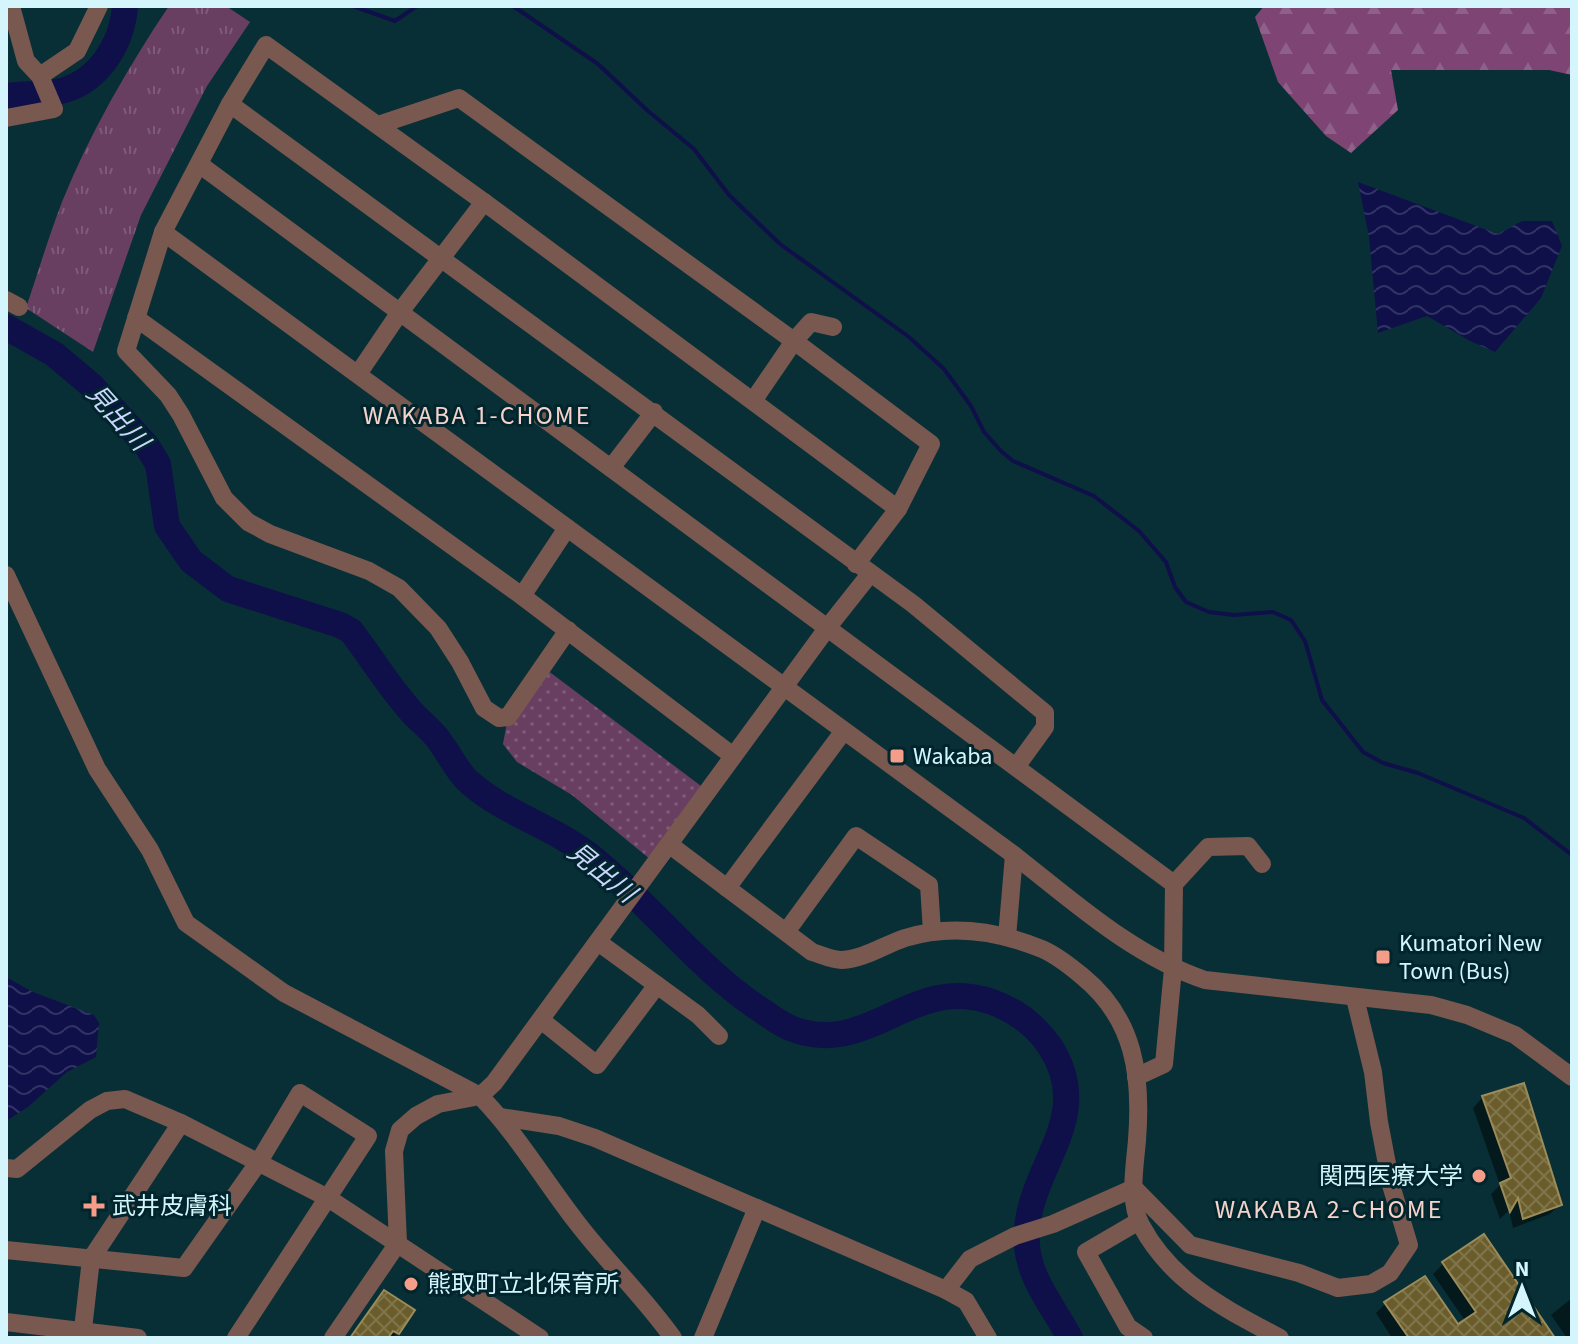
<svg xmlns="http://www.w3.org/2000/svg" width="1578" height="1344" viewBox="0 0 1578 1344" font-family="'Source Sans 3','Noto Sans JP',sans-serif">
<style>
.grass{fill:url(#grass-tufts)}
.forest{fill:url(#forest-firs)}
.park{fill:url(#park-dots)}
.water{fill:url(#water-waves)}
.shadow{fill:#0007}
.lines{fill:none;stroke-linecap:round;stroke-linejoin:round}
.stream{stroke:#0f0f49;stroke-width:4}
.river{stroke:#0f0f49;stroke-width:26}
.building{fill:url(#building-cross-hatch);stroke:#9b8c59;stroke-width:2}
.minor{stroke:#795850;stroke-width:18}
.poi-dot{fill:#f49e8a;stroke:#00252c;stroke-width:3}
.labels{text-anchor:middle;stroke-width:6;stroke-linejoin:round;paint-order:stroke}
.poi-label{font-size:24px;fill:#d5f5fd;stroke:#00252c;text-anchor:start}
.neighbourhood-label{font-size:26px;letter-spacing:2px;fill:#f5d3cb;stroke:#00252c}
.water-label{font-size:26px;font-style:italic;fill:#ccd6fc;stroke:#00252c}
</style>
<defs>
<pattern id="grass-tufts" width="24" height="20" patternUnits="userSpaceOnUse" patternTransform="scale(2)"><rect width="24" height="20" fill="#693f61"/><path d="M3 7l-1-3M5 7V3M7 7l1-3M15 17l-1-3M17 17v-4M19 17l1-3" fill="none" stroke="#7e5b79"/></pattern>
<pattern id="forest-firs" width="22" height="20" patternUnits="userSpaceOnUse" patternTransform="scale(2)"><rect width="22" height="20" fill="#7e4474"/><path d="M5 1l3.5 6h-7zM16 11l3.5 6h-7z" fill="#8f6089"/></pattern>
<pattern id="park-dots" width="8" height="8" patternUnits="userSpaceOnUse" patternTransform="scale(2)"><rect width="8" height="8" fill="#693f61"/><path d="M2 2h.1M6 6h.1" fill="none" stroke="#7e5b79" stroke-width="1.8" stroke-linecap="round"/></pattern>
<pattern id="water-waves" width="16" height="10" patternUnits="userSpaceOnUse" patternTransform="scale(2)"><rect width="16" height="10" fill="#0f0f49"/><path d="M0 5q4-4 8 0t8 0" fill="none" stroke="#313364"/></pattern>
<pattern id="building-cross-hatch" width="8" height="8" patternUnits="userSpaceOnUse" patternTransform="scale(2)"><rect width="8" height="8" fill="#6b5d2b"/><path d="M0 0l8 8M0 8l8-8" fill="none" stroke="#7f754b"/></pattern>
</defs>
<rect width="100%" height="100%" fill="#092f36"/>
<!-- grass -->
<path class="grass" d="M 169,6 L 226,6 L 250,22 L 207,86 L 141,215 L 93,352 L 26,308 C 38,272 49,236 62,202 C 90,133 128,67 169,6 Z"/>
<!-- forest -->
<polygon class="forest" points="1264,6 1572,6 1572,75 1549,70 1391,70 1398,110 1351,153 1326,136 1278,82 1255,17"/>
<!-- park -->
<polygon class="park" points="543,667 709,792 656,864 572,795 517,762 503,744 508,717"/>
<!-- water -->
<g class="water">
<polygon points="1358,182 1498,234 1522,221 1552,221 1562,246 1541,298 1495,352 1470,341 1427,316 1378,333 1369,237"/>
<polygon points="6,977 33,992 94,1015 99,1023 96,1057 67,1072 28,1107 6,1121"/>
</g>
<!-- shadow -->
<g class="shadow">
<polygon points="1483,1097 1560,1204 1550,1214 1513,1228 1509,1210 1500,1219 1491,1194 1500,1185 1473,1108"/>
<polygon points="1484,1237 1552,1338 1465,1338 1466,1322 1433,1274 1443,1264"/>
<polygon points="384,1292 412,1311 397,1333 392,1338 349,1338"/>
<polygon points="1572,1298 1572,1338 1567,1338 1551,1315"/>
<polygon points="1386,1303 1454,1338 1392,1338 1376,1313"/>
</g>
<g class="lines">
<!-- stream -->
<g class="stream">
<polyline points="353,6 395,21 417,6"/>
<polyline points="513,6 598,64 648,111 694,149 729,195 780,244 909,337 944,369 971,406 984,432 1001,451 1013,461 1094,496 1139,531 1166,562 1175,587 1186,602 1209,612 1234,615 1273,612 1291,620 1305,641 1322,700 1363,752 1383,763 1418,773 1524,818 1572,855"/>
</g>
<!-- river -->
<g class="river">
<path d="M 6,96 C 22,94 40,95 56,92 C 97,85 122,45 125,6"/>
<path d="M 6,327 L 54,354 L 92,386 L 147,446 L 158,464 L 167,526 L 191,561 L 228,589 L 340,625 L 351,631 C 371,657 388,685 409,709 C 418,720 430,728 438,739 C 449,753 457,772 470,783 C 507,815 557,828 594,859 C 653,907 700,971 764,1012 C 772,1018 781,1024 790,1028 C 869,1060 910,973 992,1002 C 1014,1010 1035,1025 1049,1045 C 1100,1121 1021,1170 1027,1246 C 1030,1280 1054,1308 1070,1338"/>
</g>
</g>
<!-- building -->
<g class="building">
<polygon points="1524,1083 1562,1205 1523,1219 1518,1198 1510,1212 1500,1183 1511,1178 1482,1096"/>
<polygon points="1484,1234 1555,1338 1409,1338 1384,1302 1425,1276 1458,1324 1476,1312 1442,1262"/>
<polygon points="384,1290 415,1310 399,1334 393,1331 388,1338 350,1338"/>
</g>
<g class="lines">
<!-- minor -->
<g class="minor">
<polyline points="40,76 77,51 99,6"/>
<polyline points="230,104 913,604 1045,713 1045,727 1016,767"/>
<polyline points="6,118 54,109 40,76 26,61 11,6"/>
<polyline points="378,125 459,98 794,341 931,444 898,509 856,564"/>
<polyline points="199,164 1174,884"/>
<path d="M 163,232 L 1014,855 C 1073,901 1133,956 1205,980 L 1431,1005 L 1467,1015 L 1515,1035 L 1572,1077"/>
<polyline points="6,300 19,307"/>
<polyline points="136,318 522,596 733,756"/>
<polyline points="358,374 400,312 484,202"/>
<polyline points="753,401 794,341 811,322 833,327"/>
<polyline points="611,468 654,412"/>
<path d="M 6,575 L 97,769 L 150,850 L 186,923 L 284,993 L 480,1096 C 518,1135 545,1182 578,1224 C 608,1263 644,1297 673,1338"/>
<polyline points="522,596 567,528"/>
<polyline points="568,630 508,717 499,718 484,708 460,662 438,628 399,588 369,571 270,534 248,522 224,498 181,415 168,395 126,351 163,232 230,104 266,45 484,202 898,509"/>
<path d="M 670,845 L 812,952 C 822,955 832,960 842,960 C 864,959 884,945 905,938 C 951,924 998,931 1042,949 C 1056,955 1070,966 1082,976 C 1135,1019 1142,1076 1137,1140 C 1135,1166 1128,1201 1141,1225 C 1172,1283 1224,1308 1280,1338"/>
<polyline points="727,888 843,732"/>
<polyline points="786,932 856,836 929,885 932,932"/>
<polyline points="1007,937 1014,855"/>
<polyline points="598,942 698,1015 719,1036"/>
<polyline points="541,1020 597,1065 657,985"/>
<polyline points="1136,1077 1164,1064 1173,969 1174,884 1208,847 1248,846 1262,864"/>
<polyline points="500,1117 559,1126 595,1138 946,1290 966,1301 988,1338"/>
<polyline points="6,1168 17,1169 90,1110 107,1101 125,1099 181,1123 328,1198 540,1338"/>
<polyline points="1134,1188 1190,1245 1299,1273 1338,1288 1371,1284 1390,1273 1409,1245 1391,1185 1379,1122 1373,1072 1355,998"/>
<polyline points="1139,1221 1086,1252 1128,1327 1144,1338"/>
<polyline points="6,1250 184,1268 258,1163 300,1093 368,1136 236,1338"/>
<polyline points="946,1290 970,1259 1015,1236 1053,1224 1134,1188"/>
<polyline points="6,1322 138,1338"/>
<polyline points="82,1338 91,1259 181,1123"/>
<polyline points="333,1338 398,1243 394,1151 400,1130 416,1116 438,1104 480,1096 494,1083 828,627 870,574"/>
<polyline points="703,1338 757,1208"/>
</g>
</g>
<!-- markers -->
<g class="poi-dot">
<rect x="889" y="748" width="16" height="16" rx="4"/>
<rect x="1375" y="949" width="16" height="16" rx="4"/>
<circle cx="1479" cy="1176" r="8"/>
<path d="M90 1194h8v8h8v8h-8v8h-8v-8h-8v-8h8z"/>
<circle cx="411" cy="1284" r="8"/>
</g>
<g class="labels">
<!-- poi labels -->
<g class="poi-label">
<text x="913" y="764">Wakaba</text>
<text x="1399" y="951">Kumatori New<tspan x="1399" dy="28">Town (Bus)</tspan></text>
<text x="1463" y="1184" text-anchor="end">関西医療大学</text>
<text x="112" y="1214">武井皮膚科</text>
<text x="427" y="1292">熊取町立北保育所</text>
</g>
<!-- neighbourhood labels -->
<g class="neighbourhood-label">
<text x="477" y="424">WAKABA 1-CHOME</text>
<text x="1329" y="1218">WAKABA 2-CHOME</text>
</g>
<!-- water labels -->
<g class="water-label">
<text transform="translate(118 417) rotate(48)" y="9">見出川</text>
<text transform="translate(602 872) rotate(39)" y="9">見出川</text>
</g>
</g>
<!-- border -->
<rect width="1578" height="1344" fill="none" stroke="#d5f5fd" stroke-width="16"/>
<!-- north arrow -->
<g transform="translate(1522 1288)" stroke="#00252c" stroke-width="6" paint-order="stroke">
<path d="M0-6L14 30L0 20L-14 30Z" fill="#d5f5fd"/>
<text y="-12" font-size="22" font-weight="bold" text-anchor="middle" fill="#d5f5fd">N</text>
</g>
</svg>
